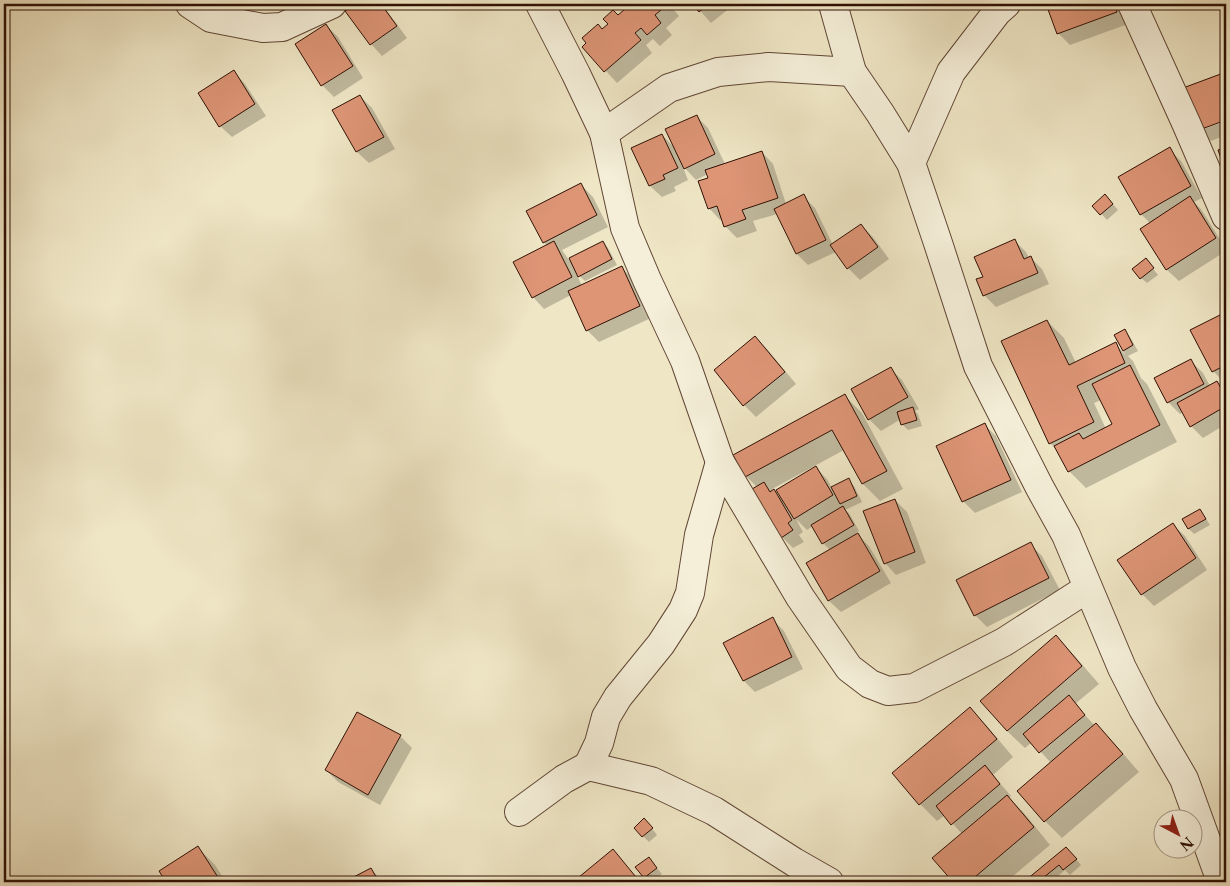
<svg xmlns="http://www.w3.org/2000/svg" width="1230" height="886" viewBox="0 0 1230 886" font-family="'Libre Caslon Text',serif">
<style>
.shadow{fill:#0003;fill-rule:evenodd}
.building{fill:#dd9576;stroke:#301004}
.lines{fill:none;stroke-linecap:round;stroke-linejoin:round}
.minor-casing{stroke:#604634;stroke-width:30}
.minor{stroke:#f5efd9;stroke-width:28}
</style>
<rect width="100%" height="100%" fill="#efe6c5"/>
<filter id="stains"><feTurbulence type="fractalNoise" baseFrequency=".004" numOctaves="4"/><feColorMatrix values="0 0 0 0 .2 0 0 0 0 .09 0 0 0 0 .02 0 0 0 .5 -.17"/></filter>
<radialGradient id="worn" r=".72"><stop offset=".6" stop-color="#630" stop-opacity="0"/><stop offset="1" stop-color="#630" stop-opacity=".3"/></radialGradient>
<!-- shadow -->
<g class="shadow">
<polygon points="357,4 382,4 407,38 382,56 371,44 347,11"/>
<polygon points="633,4 669,4 679,16 666,28 672,35 660,46 653,39 646,45 652,53 617,83 584,47"/>
<polygon points="694,4 735,4 711,23"/>
<polygon points="1047,4 1121,4 1128,24 1070,45 1058,33"/>
<polygon points="326,25 338,37 363,78 334,97 322,85 296,45"/>
<polygon points="234,72 245,84 266,116 232,137 220,126"/>
<polygon points="1226,74 1226,118 1204,126 1204,129 1226,121 1226,135 1211,141 1200,129 1185,89"/>
<polygon points="360,96 372,108 395,149 369,163 357,152 334,111"/>
<polygon points="696,116 708,128 725,164 762,152 773,164 786,204 803,196 815,208 833,245 861,225 873,237 889,259 860,280 848,268 836,252 808,265 797,254 777,214 753,221 757,231 737,238 725,226 723,219 720,220 709,208 710,179 708,174 696,180 682,165 688,180 674,187 676,191 662,197 650,186 633,148 662,135 676,149"/>
<polygon points="1169,149 1181,161 1202,198 1194,202 1201,209 1226,249 1226,251 1179,281 1167,270 1142,229 1150,223 1141,214"/>
<polygon points="581,185 593,197 608,227 562,250 569,260 603,242 608,248 617,265 585,281 576,273 582,286 622,268 633,279 651,318 599,342 587,330 571,295 544,309 533,297 547,246 544,242"/>
<polygon points="1111,202 1118,210 1107,220 1094,206"/>
<polygon points="1014,240 1026,252 1029,258 1030,257 1042,269 1049,284 996,307 984,295"/>
<polygon points="1151,266 1158,275 1147,283 1141,278"/>
<polygon points="1226,313 1226,382 1225,383 1213,371 1192,330"/>
<path d="M 1047,321 L 1064,338 L 1076,363 L 1115,344 L 1125,354 L 1116,336 L 1125,331 L 1130,337 L 1138,351 L 1128,356 L 1133,361 L 1141,378 L 1147,384 L 1177,442 L 1086,488 L 1069,471 L 1059,452 L 1050,443 ZM 1101,400 L 1114,425 L 1106,429 L 1094,403 Z"/>
<polygon points="755,338 767,349 796,384 756,417 744,405 716,370"/>
<polygon points="1191,361 1203,373 1210,386 1217,383 1226,392 1226,424 1203,438 1191,426 1183,412 1180,414 1168,402"/>
<polygon points="890,368 902,380 919,409 915,411 918,414 922,426 908,430 902,424 901,419 881,431 869,419"/>
<polygon points="845,396 862,413 903,489 880,501 863,484 844,450 772,489 783,500 815,467 827,479 832,488 848,480 854,486 862,502 845,510 849,513 859,531 856,533 869,546 891,583 841,612 829,601 808,563 830,550 823,543 813,526 807,530 797,520 797,521 803,532 799,535 804,542 793,548 782,537 757,487 746,476"/>
<polygon points="985,425 996,436 1022,492 975,513 963,501 938,447"/>
<polygon points="895,500 907,512 926,563 896,575 885,563"/>
<polygon points="1200,511 1205,517 1210,525 1194,534 1189,529 1184,520"/>
<polygon points="1173,525 1185,536 1207,570 1154,606 1142,594"/>
<polygon points="1030,544 1042,556 1060,590 987,627 975,615"/>
<polygon points="772,619 784,631 803,669 755,692 744,681"/>
<polygon points="1056,637 1073,654 1099,684 1075,704 1095,726 1096,725 1113,742 1139,772 1062,838 1045,821 1051,763 1032,742 1025,748 1007,731 982,701"/>
<polygon points="970,709 987,726 1013,757 993,775 1011,796 1009,798 1024,813 1050,845 1006,882 954,882 933,858 962,834 945,815 937,821 920,804 894,773"/>
<polygon points="400,736 412,748 380,805 338,782 326,770"/>
<polygon points="650,826 657,835 649,842 635,828"/>
<polygon points="198,848 215,865 226,882 168,882 161,872"/>
<polygon points="612,851 640,882 575,882"/>
<polygon points="1072,854 1081,865 1070,875 1065,870 1051,882 1029,882 1028,881"/>
<polygon points="649,859 662,874 651,882 649,882 645,877"/>
<polygon points="371,869 383,882 346,882"/>
</g>
<!-- building -->
<g class="building">
<polygon points="355,4 381,4 397,26 370,45 345,11"/>
<polygon points="631,4 668,4 655,15 661,23 647,35 641,28 635,33 641,40 604,72 582,47 586,43 582,38 598,24 602,29 608,24 603,19 613,10 618,15"/>
<polygon points="692,4 709,4 699,12"/>
<polygon points="1046,4 1114,4 1117,12 1057,34"/>
<polygon points="326,24 353,66 321,86 295,44"/>
<polygon points="234,70 255,104 219,127 198,93"/>
<polygon points="1226,72 1226,120 1199,130 1183,88"/>
<polygon points="360,95 384,137 356,152 332,110"/>
<polygon points="697,115 715,154 684,169 665,129"/>
<polygon points="662,134 678,168 663,175 665,179 649,186 631,148"/>
<polygon points="1170,147 1191,186 1140,215 1118,177"/>
<polygon points="1226,147 1226,173 1218,150"/>
<polygon points="762,151 778,198 742,210 746,219 724,227 717,206 708,209 698,181 708,178 705,170"/>
<polygon points="581,183 597,215 543,243 526,211"/>
<polygon points="804,194 826,240 796,254 774,209"/>
<polygon points="1105,194 1113,204 1100,215 1092,206"/>
<polygon points="1190,196 1216,238 1166,270 1140,229"/>
<polygon points="861,224 878,247 847,269 830,245"/>
<polygon points="1015,239 1024,259 1031,256 1038,273 983,296 976,279 983,277 974,257"/>
<polygon points="554,241 572,277 532,298 513,262"/>
<polygon points="603,241 612,259 578,277 569,258"/>
<polygon points="1146,258 1154,268 1140,279 1132,269"/>
<polygon points="622,266 640,306 586,331 568,291"/>
<polygon points="1226,312 1226,365 1212,372 1190,330"/>
<polygon points="1047,320 1069,365 1116,342 1125,363 1077,386 1094,422 1049,444 1001,341"/>
<polygon points="1125,329 1133,345 1123,351 1114,335"/>
<polygon points="755,336 785,372 743,406 714,370"/>
<polygon points="1191,359 1204,384 1167,403 1154,378"/>
<polygon points="1130,365 1160,425 1068,472 1054,446 1079,433 1083,439 1112,424 1092,384"/>
<polygon points="891,367 908,397 868,420 851,389"/>
<polygon points="1217,381 1226,397 1226,406 1190,427 1177,403"/>
<polygon points="845,394 887,471 862,484 832,430 745,477 733,455"/>
<polygon points="913,407 917,420 901,425 897,412"/>
<polygon points="985,423 1011,480 962,502 936,446"/>
<polygon points="816,466 833,495 794,519 776,490"/>
<polygon points="849,478 857,496 840,504 831,487"/>
<polygon points="764,482 770,492 774,489 792,520 788,523 793,530 781,538 752,489"/>
<polygon points="895,499 915,552 884,564 863,511"/>
<polygon points="843,506 854,525 822,544 811,525"/>
<polygon points="1200,509 1206,519 1188,529 1182,519"/>
<polygon points="1173,523 1196,558 1141,595 1117,560"/>
<polygon points="858,533 880,571 828,601 806,563"/>
<polygon points="1031,542 1049,578 974,616 956,580"/>
<polygon points="773,617 792,657 743,681 723,643"/>
<polygon points="1056,635 1082,666 1007,731 980,701"/>
<polygon points="1069,695 1085,715 1039,753 1023,734"/>
<polygon points="970,707 997,739 919,805 892,773"/>
<polygon points="357,712 401,735 368,795 325,770"/>
<polygon points="1096,723 1123,754 1044,822 1017,791"/>
<polygon points="985,765 1000,784 951,825 936,806"/>
<polygon points="1007,795 1034,827 969,882 953,882 932,858"/>
<polygon points="644,818 653,828 642,837 634,828"/>
<polygon points="198,846 221,882 166,882 159,871"/>
<polygon points="1066,847 1077,859 1063,870 1059,865 1038,882 1027,882 1026,880"/>
<polygon points="613,849 640,882 573,882"/>
<polygon points="649,857 657,868 644,878 635,867"/>
<polygon points="371,868 379,882 344,882"/>
</g>
<g class="lines">
<!-- minor casing -->
<g class="minor-casing">
<g id="minor">
<polyline points="190,4 211,18 263,28 282,27 332,4"/>
<polyline points="540,4 576,74 604,133 625,228 647,280 685,361 720,462 800,597 849,668 870,684 888,691 914,688 1004,642 1088,588"/>
<polyline points="833,4 852,72 880,113 911,163 938,243 978,366 1040,488 1066,535 1122,668 1143,709 1184,779 1218,873 1224,882"/>
<polyline points="1132,4 1186,123 1226,216"/>
<polyline points="604,133 669,88 718,72 769,67 852,72"/>
<polyline points="911,163 951,72 997,12 1006,4"/>
<polyline points="588,766 599,743 606,717 618,697 661,644 683,610 690,593 699,535 720,462"/>
<polyline points="519,812 564,779 588,766 651,781 714,811 794,862 829,882"/>
</g>
</g>
<!-- minor -->
<use href="#minor" class="minor"/>
</g>
<!-- margin -->
<rect width="1230" height="886" fill="none" stroke="#efe6c5" stroke-width="20"/>
<rect x="5" y="5" width="1220" height="876" fill="none" stroke="#301004" stroke-width="2.5"/>
<rect x="10" y="10" width="1210" height="866" fill="none" stroke="#301004"/>
<!-- north arrow -->
<g transform="translate(1178 834) rotate(139)"><circle r="24" fill="#f5efd9" stroke="#a69684"/>
<path d="M0-4L9 19L0 12L-9 19Z" fill="#8f2418"/>
<text y="-8" font-size="14" font-weight="bold" text-anchor="middle" fill="#301004">N</text>
</g>
<rect width="100%" height="100%" filter="url(#stains)"/>
<rect width="100%" height="100%" fill="url(#worn)"/>
</svg>
